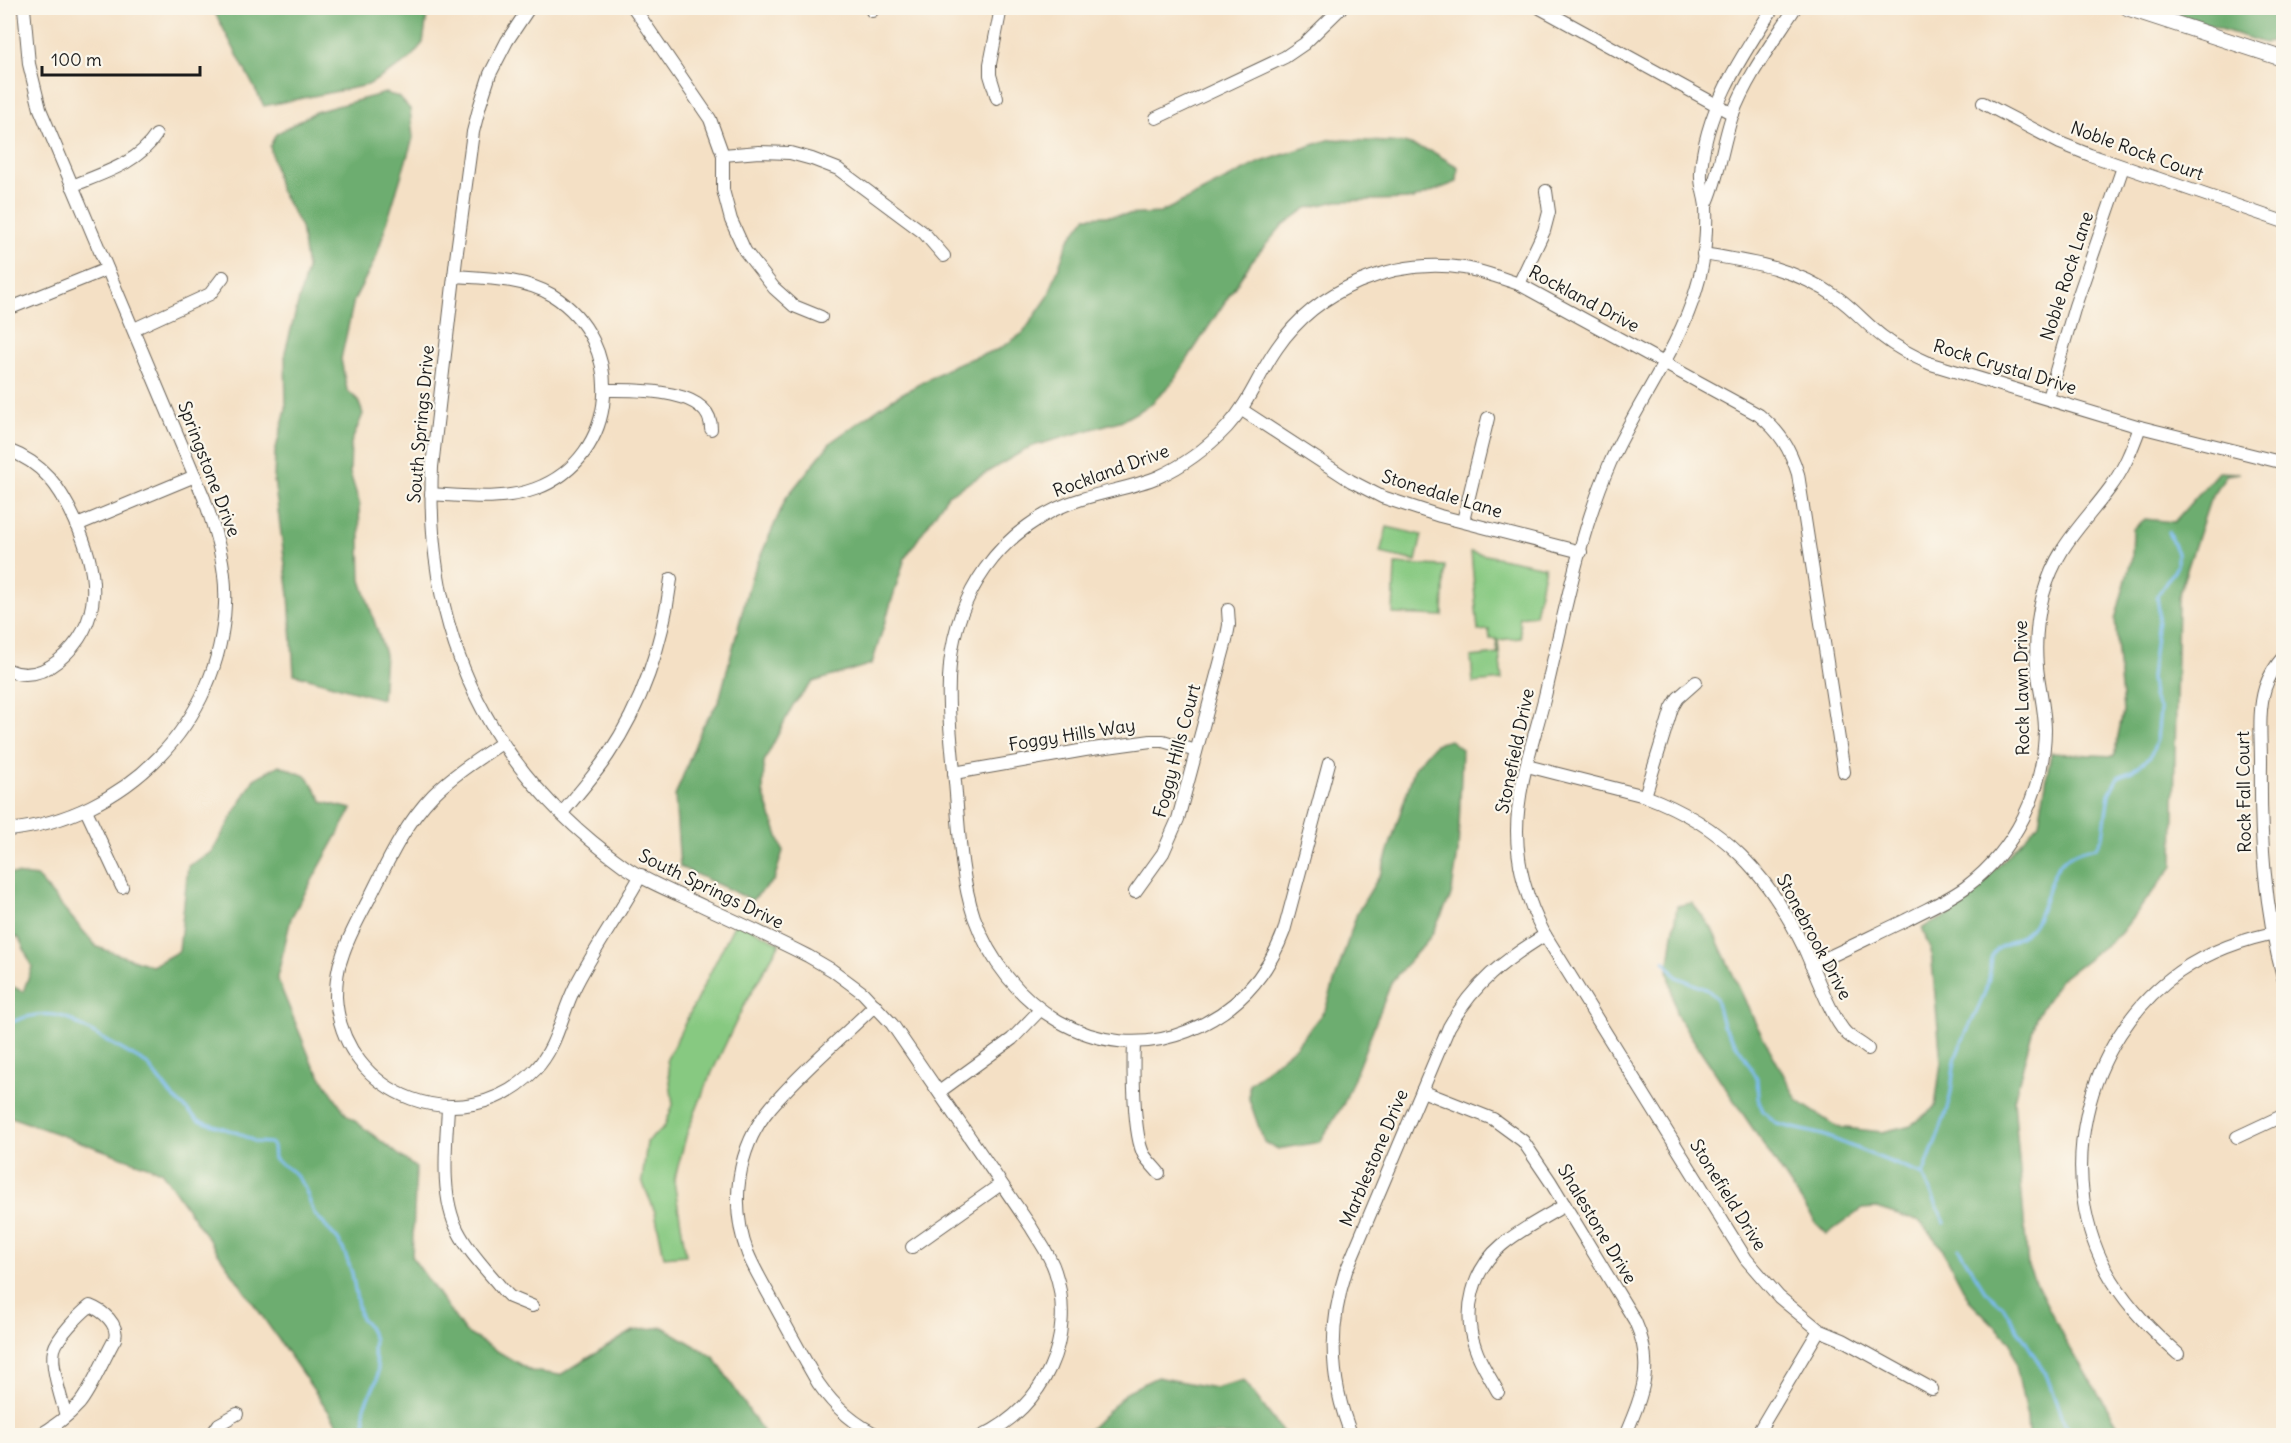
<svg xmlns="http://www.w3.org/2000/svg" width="2291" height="1443" viewBox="0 0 2291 1443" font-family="Delius,sans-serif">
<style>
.green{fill:#87c981;stroke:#52724e;stroke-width:1.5}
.forest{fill:#6dad6f;stroke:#446446;stroke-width:1.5}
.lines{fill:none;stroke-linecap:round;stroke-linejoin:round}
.stream{stroke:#7bbcf0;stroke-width:3}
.minor-casing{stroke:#686157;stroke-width:14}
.tertiary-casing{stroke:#686157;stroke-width:17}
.minor{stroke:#fff;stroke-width:12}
.tertiary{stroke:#fff;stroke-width:15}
.labels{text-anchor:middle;stroke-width:4.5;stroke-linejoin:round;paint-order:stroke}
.street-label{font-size:18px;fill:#1c1c1c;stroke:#fbf7ec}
</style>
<rect width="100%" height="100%" fill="#fbf7ec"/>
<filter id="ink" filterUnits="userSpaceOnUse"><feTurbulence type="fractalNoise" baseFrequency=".0167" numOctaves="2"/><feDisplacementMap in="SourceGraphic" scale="12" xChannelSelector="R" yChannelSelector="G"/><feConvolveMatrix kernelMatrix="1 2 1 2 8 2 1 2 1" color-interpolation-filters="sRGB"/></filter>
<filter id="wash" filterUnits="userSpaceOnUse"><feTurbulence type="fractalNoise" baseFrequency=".008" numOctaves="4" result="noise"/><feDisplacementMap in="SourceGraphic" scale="24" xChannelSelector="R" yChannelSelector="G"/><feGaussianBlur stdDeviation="1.35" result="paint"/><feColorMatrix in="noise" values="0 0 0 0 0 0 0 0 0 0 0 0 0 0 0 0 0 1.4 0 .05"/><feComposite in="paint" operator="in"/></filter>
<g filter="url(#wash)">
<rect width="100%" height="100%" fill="#f4e0c5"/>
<!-- green -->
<g class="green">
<polygon points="1387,527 1422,535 1416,561 1380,553"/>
<polygon points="1471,552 1545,567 1535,615 1519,617 1521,638 1498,640 1502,680 1473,683 1471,657 1498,654 1496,639 1490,639 1489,630 1478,631"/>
<polygon points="1395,564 1445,566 1443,616 1393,614"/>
<polygon points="736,921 780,943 744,1005 707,1083 687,1133 674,1181 686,1255 664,1257 655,1212 642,1181 647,1142 664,1127 673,1105 667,1059"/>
</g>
<!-- forest -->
<g class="forest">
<polygon points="210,8 428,8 423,43 408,61 368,85 264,106 214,11"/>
<polygon points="2155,8 2258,8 2276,17 2283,17 2283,41 2264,43"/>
<polygon points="385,93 399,97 410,109 413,138 376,258 354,300 341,359 347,390 358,400 363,414 351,443 350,473 359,502 361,580 385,654 382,699 294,674 289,595 274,480 275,452 286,409 285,352 307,269 301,227 279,188 270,146 276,134 315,112"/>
<polygon points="1331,139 1404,143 1433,152 1458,167 1457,182 1413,199 1337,201 1307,208 1282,226 1251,262 1172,383 1150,405 1123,420 1030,447 948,495 905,558 872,664 813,682 793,705 764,762 763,792 783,851 774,880 752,900 680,867 675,796 702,727 719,701 751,578 786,498 831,442 892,399 956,364 999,349 1023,333 1048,297 1068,241 1086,217 1160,213 1258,163"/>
<polygon points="2218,472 2240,473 2226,475 2210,500 2178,597 2173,866 2120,934 2060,980 2036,1017 2014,1100 2028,1267 2065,1340 2124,1435 2028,1435 2027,1418 2011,1342 1969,1300 1940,1245 1920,1222 1876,1208 1862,1209 1827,1234 1816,1223 1676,1014 1668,969 1677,906 1692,903 1711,927 1756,1024 1798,1101 1837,1127 1882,1132 1911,1125 1935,1107 1941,1062 1931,951 1922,928 1953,913 2039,823 2051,753 2114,756 2123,711 2115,619 2132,558 2133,529 2145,519 2174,522"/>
<polygon points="1450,740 1462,749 1458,853 1451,896 1431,936 1392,981 1344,1103 1320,1142 1278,1149 1264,1142 1249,1099 1249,1084 1296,1046 1325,1010 1357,913 1381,873 1415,767 1435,744"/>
<polygon points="279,765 308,777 323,802 352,809 291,918 277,978 312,1063 346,1114 416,1168 412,1257 465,1332 531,1371 560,1375 633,1331 663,1327 714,1357 765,1435 345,1435 161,1171 8,1116 8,984 23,992 32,967 19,938 8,935 8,873 37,877 97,947 152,966 179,951 188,866 212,852 254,779"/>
<polygon points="1157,1377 1215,1388 1244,1380 1285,1435 1084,1435 1128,1391"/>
</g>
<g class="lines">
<!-- stream -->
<g class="stream">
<polyline points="1664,961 1677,977 1708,990 1716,998 1723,1026 1745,1057 1757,1078 1758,1098 1763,1111 1777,1124 1823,1135 1923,1175 1945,1223"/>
<path d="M 8,1024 C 26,1015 48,1011 67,1018 L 147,1064 L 171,1095 L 198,1120 L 238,1133 L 256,1142 L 270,1143 L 273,1146 L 274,1159 L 293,1172 L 304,1186 L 314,1213 L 338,1240 L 344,1251 L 352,1273 L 360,1317 L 366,1323 L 374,1339 L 373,1351 L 378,1369 L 377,1380 L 364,1406 L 366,1432 L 369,1436"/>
<path d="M 1923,1175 C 1931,1151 1945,1121 1950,1097 C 1953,1084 1952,1071 1956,1057 C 1963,1036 1975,1018 1982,999 C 1986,990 1989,981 1990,972 C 1990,968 1990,962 1991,958 C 1998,941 2025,942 2036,921 C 2055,884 2045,855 2097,847 L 2103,836 L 2109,794 L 2118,777 L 2132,771 L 2150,757 L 2157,740 L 2160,710 L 2153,697 L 2151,678 L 2159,611 L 2157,596 L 2177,566 L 2177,553 L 2168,532"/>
<polyline points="1959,1249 1985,1291 2003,1306 2046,1374 2061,1416 2072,1436"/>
</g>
</g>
</g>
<g filter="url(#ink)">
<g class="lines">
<!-- minor casing -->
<g class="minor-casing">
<g id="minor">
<path d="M 529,8 L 507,41 L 490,74 L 480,105 L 473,132 L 456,259 L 432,467 C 425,634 487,768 624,866 C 648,883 678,894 705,907 C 740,923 774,939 808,956 L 832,970 L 863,993 L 892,1024 L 1031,1227 C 1039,1241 1050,1255 1055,1271 C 1077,1337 1044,1407 982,1436"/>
<polyline points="634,8 710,119 723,155 723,190 731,220 745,251 774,288 794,306 821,317"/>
<polyline points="1540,8 1733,114"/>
<path d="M 1773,8 C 1741,57 1704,112 1701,173 C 1700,185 1705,195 1706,207 C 1707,234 1704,265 1696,290 C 1679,349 1635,406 1610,463 C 1579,534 1563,620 1545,696 C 1534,740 1517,785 1517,831 C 1517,867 1528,903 1545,935 L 1746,1259 L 1779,1297 L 1819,1330 L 1843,1340 L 1932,1389"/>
<polyline points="872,11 872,8"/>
<polyline points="997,98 990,75 990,64 1001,8"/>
<polyline points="1983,103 2060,143 2090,155 2284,222"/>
<polyline points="1156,118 1285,57 1304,44 1341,8"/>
<polyline points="723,155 759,152 790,153 812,159 838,169 924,233 944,256"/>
<path d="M 72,186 C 103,173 137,164 156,135"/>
<path d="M 1706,205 C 1719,177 1722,146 1732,116 C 1746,78 1773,42 1795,8"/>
<path d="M 1703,254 C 1753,262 1795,268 1838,298 C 1854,309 1867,325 1883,337 C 1898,349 1915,357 1931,364 L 2140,427 L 2284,463"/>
<polyline points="1519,284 1544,231 1549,212 1546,191"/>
<polyline points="8,309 107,269"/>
<polyline points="134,329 210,294 223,277"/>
<path d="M 605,390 C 632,390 712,387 711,429"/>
<polyline points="2048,398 2075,306 2123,167"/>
<polyline points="1242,410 1351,481 1382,497 1440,516 1581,552"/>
<path d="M 8,450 C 43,463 60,487 75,520 C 98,570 106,622 58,661 C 43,673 26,678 8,670"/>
<path d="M 431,494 C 465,496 502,501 535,489 C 621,457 627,342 552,295 C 524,278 485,278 454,276"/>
<polyline points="1463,521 1488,418"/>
<polyline points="77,525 195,476"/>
<path d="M 2284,656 C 2276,665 2269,676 2265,688 C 2258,711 2261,737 2261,761 C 2260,837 2264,907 2284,981"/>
<path d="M 502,743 C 478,759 453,775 433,795 C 404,825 387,863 369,899 C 359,918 348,937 342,957 C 337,969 336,984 336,997 C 342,1098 465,1143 535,1070 C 558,1046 561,1014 576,985 C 595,948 620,913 641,875"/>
<path d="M 1329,763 L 1284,931 C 1267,977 1235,1012 1188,1031 C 1096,1068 1005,1005 974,917 C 960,875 959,826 955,782 C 948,704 937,637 985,569 C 1008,536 1044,510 1082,499 C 1107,491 1134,487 1158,477 C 1185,465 1207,448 1227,427 C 1250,402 1258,375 1277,348 C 1317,289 1394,257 1464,268 C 1483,271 1501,278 1519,284 L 1759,415 C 1780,432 1790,448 1798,474 L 1844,772"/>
<path d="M 1527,766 L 1645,796 C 1724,825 1769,875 1805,950 C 1814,970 1832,1019 1846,1033 C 1852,1039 1861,1043 1868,1049"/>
<polyline points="954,773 1085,750 1151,741 1163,741 1196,751"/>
<polyline points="1645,796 1672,708 1678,698 1696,682"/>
<polyline points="86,810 122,887"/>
<path d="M 562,813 C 577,795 594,776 608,755 C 643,703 663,641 671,579"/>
<path d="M 8,830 C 125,818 220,724 225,604 C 227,567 216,533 204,498 L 40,109 L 29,64 L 24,8"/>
<polyline points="1135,892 1163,853 1178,819 1226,641 1229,625 1228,610"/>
<path d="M 1811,965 C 1843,951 1874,935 1906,920 C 1926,909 1947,901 1966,887 C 2015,850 2044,791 2045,730 C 2045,709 2039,688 2037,667 C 2035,643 2037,618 2043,595 C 2057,545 2082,526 2110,488 C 2124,469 2132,449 2140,427"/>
<path d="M 875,1005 C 841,1039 802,1070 771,1107 C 737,1147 729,1205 748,1254 C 756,1273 768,1292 778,1311 C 791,1335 804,1359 818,1383 C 834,1406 854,1425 880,1436"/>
<path d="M 1134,1043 C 1133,1066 1133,1136 1144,1155 C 1148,1161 1154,1167 1159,1173"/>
<path d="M 1422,1091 L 1493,1119 L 1523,1141 L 1550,1181 L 1635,1321 C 1655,1365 1643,1393 1625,1436"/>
<polyline points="939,1092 1012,1039 1040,1010"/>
<path d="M 448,1108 C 446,1146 440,1197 458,1231 C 469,1253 488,1271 503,1290 L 510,1297 L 532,1306"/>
<polyline points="2237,1137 2284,1115"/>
<polyline points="912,1247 1001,1184"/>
<path d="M 2178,1354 C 2152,1331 2130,1309 2112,1280 C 2051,1180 2084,1039 2179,972 C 2211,950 2246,938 2284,931"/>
<path d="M 1498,1392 C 1490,1377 1480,1363 1475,1347 C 1462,1311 1473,1269 1502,1245 C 1521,1229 1544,1218 1565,1205"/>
<path d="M 38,1436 C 52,1428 68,1416 79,1404 C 91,1390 105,1356 115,1339 C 119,1324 103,1311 90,1306 C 80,1314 57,1337 54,1350 C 50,1366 62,1400 66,1416"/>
<polyline points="211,1436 219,1424 237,1414"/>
<path d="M 1352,1436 C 1329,1381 1328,1327 1346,1271 L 1449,1027 C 1474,983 1503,961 1545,935"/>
<polyline points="1756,1436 1819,1330"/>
</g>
</g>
<!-- tertiary casing -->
<g class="tertiary-casing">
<polyline id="tertiary" points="2128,8 2284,59"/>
</g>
<!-- minor -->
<use href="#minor" class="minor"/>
<!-- tertiary -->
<use href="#tertiary" class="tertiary"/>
</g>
</g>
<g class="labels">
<!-- street labels -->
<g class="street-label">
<text transform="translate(2137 151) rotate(20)" y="6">Noble Rock Court</text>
<text transform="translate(2067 276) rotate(-72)" y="6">Noble Rock Lane</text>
<text transform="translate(1584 299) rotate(28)" y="6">Rockland Drive</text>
<text transform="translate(2005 367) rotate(17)" y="6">Rock Crystal Drive</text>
<text transform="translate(421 424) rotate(-85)" y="6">South Springs Drive</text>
<text transform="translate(209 469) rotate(69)" y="6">Springstone Drive</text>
<text transform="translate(1111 471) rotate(-20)" y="6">Rockland Drive</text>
<text transform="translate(1442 494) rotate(17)" y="6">Stonedale Lane</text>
<text transform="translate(2022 688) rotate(-91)" y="6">Rock Lawn Drive</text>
<text transform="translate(1072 735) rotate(-9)" y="6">Foggy Hills Way</text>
<text transform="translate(1177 751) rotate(-75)" y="6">Foggy Hills Court</text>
<text transform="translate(1515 751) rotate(-78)" y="6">Stonefield Drive</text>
<text transform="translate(2244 792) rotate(-91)" y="6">Rock Fall Court</text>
<text transform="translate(711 889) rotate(26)" y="6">South Springs Drive</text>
<text transform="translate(1814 937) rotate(62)" y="6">Stonebrook Drive</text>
<text transform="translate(1374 1158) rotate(-67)" y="6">Marblestone Drive</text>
<text transform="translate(1728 1195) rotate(58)" y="6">Stonefield Drive</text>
<text transform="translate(1597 1224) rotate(59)" y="6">Shalestone Drive</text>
</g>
</g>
<!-- margin -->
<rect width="2291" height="1443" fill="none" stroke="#fbf7ec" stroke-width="30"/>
<!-- scale -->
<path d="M42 66v9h158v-9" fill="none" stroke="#1c1c1c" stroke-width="3"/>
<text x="51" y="66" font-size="18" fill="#1c1c1c" stroke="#fbf7ec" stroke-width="4.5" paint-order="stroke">100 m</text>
</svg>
